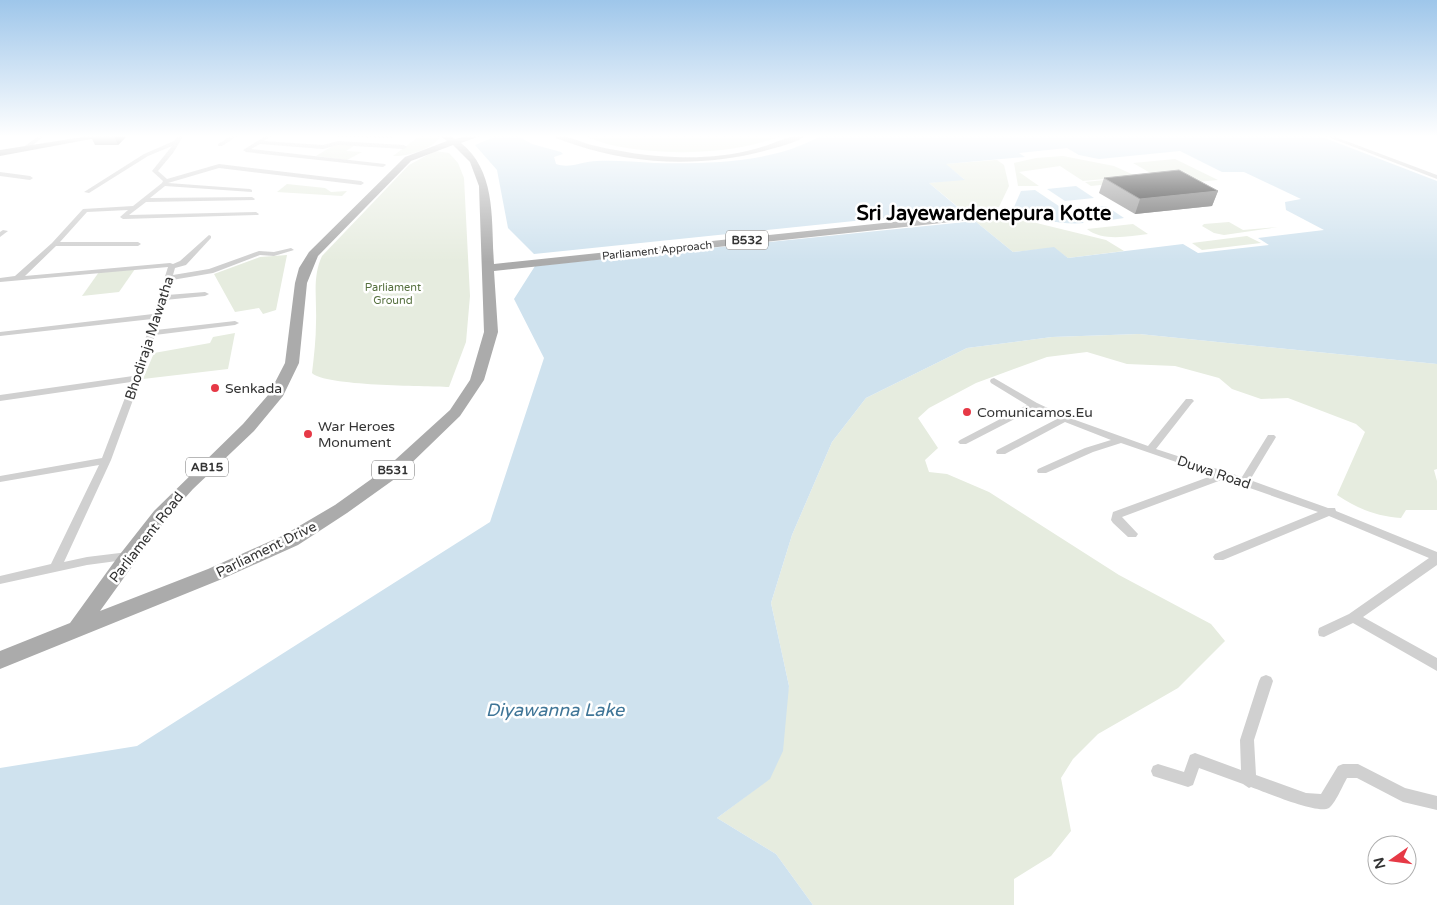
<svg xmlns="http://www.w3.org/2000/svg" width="1437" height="905" viewBox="0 0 1437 905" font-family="'Varela Round',sans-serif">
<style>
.green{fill:#e6ecdf}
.water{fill:#cfe2ee}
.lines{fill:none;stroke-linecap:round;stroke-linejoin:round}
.street{fill:#d0d0d0;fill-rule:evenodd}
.secondary{fill:#bdbdbd;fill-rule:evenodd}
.primary{fill:#ababab;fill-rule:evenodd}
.wall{fill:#8c8c8c}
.shaded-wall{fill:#5f5f5f}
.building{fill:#1a1a1a;stroke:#5f5f5f}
.poi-dot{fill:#e63946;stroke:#fff;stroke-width:2}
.labels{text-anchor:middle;stroke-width:5;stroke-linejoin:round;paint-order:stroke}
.far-street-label{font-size:11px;fill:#333;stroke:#fff}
.far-park-label{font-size:11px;fill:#56703f;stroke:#fff}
.shield{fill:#fff;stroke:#707070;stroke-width:1}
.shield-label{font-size:12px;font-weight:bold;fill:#333}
.street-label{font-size:14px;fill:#333;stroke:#fff}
.poi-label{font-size:14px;fill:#333;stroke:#fff;text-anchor:start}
.near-water-label{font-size:18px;font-style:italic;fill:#3f7597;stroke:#fff}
.far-town-label{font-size:20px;font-weight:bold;fill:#000;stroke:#fff}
</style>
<rect width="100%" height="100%" fill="#fff"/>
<!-- green -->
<g class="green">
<path d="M 421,135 L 436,135 L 440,137 C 433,149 406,157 393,156 Z"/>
<path d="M 580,135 L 784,135 C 736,154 672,156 621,147 C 607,145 593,139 580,135 Z"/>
<polygon points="336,144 355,145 346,151 362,152 347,160 316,156"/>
<path d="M 435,151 L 449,153 L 458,163 L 464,178 L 470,296 L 466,342 L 449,387 C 425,386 324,386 312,373 C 314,356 316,339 316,322 C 317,300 312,277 322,256 L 409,165 Z"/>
<polygon points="1063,156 1114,166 1136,176 1083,181 1060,166 1019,172 1039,186 1018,186 1014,163 1036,158"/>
<polygon points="1175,159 1218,180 1176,184 1166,178 1091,186 1085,182 1154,175 1133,163"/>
<polygon points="997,160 1004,165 1009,186 999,207 963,211 929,183 964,179 945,164"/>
<polygon points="287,184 325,188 331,192 347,191 342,196 277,192"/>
<polygon points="1012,217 1106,240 1124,251 1068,258 1054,248 1013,252 975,221"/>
<polygon points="1229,222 1243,230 1278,227 1224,235 1214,233 1202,226 1204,224"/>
<path d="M 1133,224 L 1148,234 C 1129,236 1103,242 1087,229 Z"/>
<polygon points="1247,236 1261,243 1202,250 1192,243"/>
<polygon points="287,255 276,310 263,314 259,308 235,312 214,274 260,257"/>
<polygon points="135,269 119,292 82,296 99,272"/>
<polygon points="235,333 228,369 143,379 154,353 210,343 213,337"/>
<path d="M 1139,334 L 1437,364 L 1437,469 L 1434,470 L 1437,481 L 1437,510 L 1406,510 L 1401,518 C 1376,516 1358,509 1337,495 L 1365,432 L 1356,424 L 1288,398 L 1261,399 L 1232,389 L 1219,378 L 1175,366 L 1127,364 L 1087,352 L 1047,357 L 976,383 L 929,408 L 918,418 L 938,448 L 925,460 L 929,472 L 947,474 L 989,492 L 1119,575 L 1211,624 L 1225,641 L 1178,688 L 1098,734 L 1073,759 L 1061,778 L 1071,831 L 1051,856 L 1014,879 L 1014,905 L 813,905 L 776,854 L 717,818 L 769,779 L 789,686 L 771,603 L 792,535 L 832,442 L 866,398 L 967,348 L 1052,337 Z"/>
</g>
<!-- water -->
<g class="water">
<path d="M 484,135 L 516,135 L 532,144 L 561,152 L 563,154 L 554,157 L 556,164 C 570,169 583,161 597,161 C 616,160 636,162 654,163 C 709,164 775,163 822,135 L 1317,135 L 1437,181 L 1437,364 L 1139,334 L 1052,337 L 967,348 L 866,398 L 832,442 L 792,535 L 771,603 L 789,686 L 783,751 L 770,779 L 717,818 L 776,854 L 813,905 L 0,905 L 0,768 L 137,746 L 490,522 L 544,358 L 514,299 L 535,266 L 975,221 L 1013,252 L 1054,247 L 1068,258 L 1183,244 L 1198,253 L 1269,245 L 1258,238 L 1324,230 L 1286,210 L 1285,202 L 1301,199 L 1244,172 L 1222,172 L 1180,151 L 1099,159 L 1079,155 L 1067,148 L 1019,153 L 1025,157 L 946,164 L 965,180 L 929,183 L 961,210 L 534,254 L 508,228 L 497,170 L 475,145 L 492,138 Z"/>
<polygon points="1076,186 1094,198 1065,201 1047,189"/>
<path d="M 1035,190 L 1084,223 C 1061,225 1033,219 1014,207 L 1021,191 Z"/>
<polygon points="1106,206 1124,218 1097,222 1077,209"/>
</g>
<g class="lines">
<!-- street -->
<g class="street">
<polygon points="40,135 46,135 29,148 25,148 25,146"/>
<polygon points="178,135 184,135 173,153 158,171 167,179 219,164 361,181 364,183 361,185 219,168 168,183 250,189 252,190 252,192 165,186 150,198 252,197 255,199 254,200 146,202 129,215 256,212 259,214 258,215 123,219 120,217 128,210 87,212 60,242 138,242 141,244 138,246 56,246 25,276 170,263 173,264 180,261 209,235 211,236 211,238 186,265 175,268 173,275 209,269 259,251 274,252 291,248 294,250 274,256 260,255 213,273 172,280 167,295 205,292 209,294 205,296 165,300 156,330 235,321 239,323 235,325 155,335 141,378 111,460 64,562 87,557 128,552 132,553 134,556 132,559 87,565 0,584 0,576 51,564 99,465 0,482 0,476 102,458 131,382 0,401 0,395 133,376 152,319 0,336 0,332 153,314 168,267 0,282 0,278 15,276 52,243 83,209 133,206 162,183 163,181 152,171 172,146 148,156 89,193 84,192 144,154 174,141"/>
<polygon points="233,135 239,135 222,146 218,146 218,144"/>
<polygon points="267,135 273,135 264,141 323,145 338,141 404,145 407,147 404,149 338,145 323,149 260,144 251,149 385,164 386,165 383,167 246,152 243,150"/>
<polygon points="334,135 394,135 395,136 392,138 337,137"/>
<polygon points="1323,135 1330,135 1437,175 1437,179"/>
<polygon points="0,172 30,176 33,178 30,180 0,176"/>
<polygon points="3,230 8,231 0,237 0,232"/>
<polygon points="994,378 1037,403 1067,417 1148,446 1186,399 1192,399 1194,401 1192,403 1156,449 1242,477 1268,435 1274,435 1276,437 1250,480 1328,508 1335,508 1336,511 1437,552 1437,565 1363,617 1437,658 1437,671 1353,623 1324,637 1319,636 1318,632 1319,628 1349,614 1429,558 1329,516 1223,560 1215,560 1213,557 1215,554 1318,512 1224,479 1122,517 1138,534 1136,537 1128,537 1113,523 1111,520 1113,512 1214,475 1121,443 1093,452 1046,473 1038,473 1037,471 1038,469 1085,448 1111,440 1065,422 1005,454 997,454 996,452 997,450 1057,419 1034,409 966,444 960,444 958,442 960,440 1027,405 991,383 990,381 991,379"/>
<path d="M 1266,675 L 1271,677 L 1273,681 L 1254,740 L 1256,775 L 1306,793 L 1321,794 L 1338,766 L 1343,764 L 1358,764 L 1405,788 L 1437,796 L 1437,810 L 1403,802 L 1357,778 L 1347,778 C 1343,785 1335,804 1329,808 C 1318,815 1265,792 1251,787 L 1249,788 L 1243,784 L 1199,768 L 1193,785 L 1188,787 L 1153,776 L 1151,771 L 1153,766 L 1158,764 L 1184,772 L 1190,755 L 1195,753 L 1241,770 L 1240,740 L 1259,681 L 1261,677 Z"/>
</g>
<!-- secondary -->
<path class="secondary" d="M 551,135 C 567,134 581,143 596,146 C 622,152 648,156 675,157 C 702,158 730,156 755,149 C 772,145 790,134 807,135 C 797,142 783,146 771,149 C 709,167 638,166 576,145 C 568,142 558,140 551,135 Z"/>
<!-- primary -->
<g class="primary">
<polygon points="95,135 113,135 0,156 0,150"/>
<path d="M 439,135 L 449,135 L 455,139 L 470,135 L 483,135 L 461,143 C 497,172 491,221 494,264 L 1007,210 L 1012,213 L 1007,216 L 494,271 L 498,332 L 484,380 L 460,416 L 396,478 L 347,513 L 298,545 L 222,579 L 0,669 L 0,651 L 70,623 L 117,558 L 154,511 L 243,424 L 269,394 L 285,363 L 295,283 L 299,268 L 309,252 L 405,157 L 447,141 ZM 453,145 L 470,162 L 479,186 L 484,332 L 470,380 L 450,410 L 384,470 L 335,505 L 284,535 L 208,569 L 100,611 L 166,519 L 193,489 L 254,431 L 283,396 L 299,363 L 307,283 L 318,256 L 411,161 Z"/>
</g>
</g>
<!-- wall -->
<g class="wall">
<polygon points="90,135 128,135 118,145 95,145"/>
<polygon points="1104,178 1218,191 1212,206 1135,214 1099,193"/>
</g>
<!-- shaded-wall -->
<g class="shaded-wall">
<polygon points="114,135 128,135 118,145"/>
<polygon points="1218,191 1212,206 1135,214 1140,199"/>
</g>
<!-- building -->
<polygon class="building" points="1179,170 1218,191 1140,199 1104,178"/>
<!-- sky -->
<linearGradient id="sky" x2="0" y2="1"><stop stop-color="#9ec6ea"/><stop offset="0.52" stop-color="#fff"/><stop offset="1" stop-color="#fff" stop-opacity="0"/></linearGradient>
<rect width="1437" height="262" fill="url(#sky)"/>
<!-- markers -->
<g class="poi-dot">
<circle cx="215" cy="388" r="5"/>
<circle cx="967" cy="412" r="5"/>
<circle cx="308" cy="434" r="5"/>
</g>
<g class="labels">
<!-- far-street labels -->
<g class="far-street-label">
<text transform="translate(657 250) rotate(-6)" y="4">Parliament Approach</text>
</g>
<!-- far-park labels -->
<g class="far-park-label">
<text x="393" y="291">Parliament<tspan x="393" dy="13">Ground</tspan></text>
</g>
<!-- shield labels -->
<g class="shield">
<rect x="726" y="230.5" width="42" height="19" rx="4"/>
<rect x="186" y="457.5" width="42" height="19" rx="4"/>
<rect x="372" y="460.5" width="42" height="19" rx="4"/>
</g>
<g class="shield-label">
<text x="747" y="244">B532</text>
<text x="207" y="471">AB15</text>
<text x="393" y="474">B531</text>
</g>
<!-- street labels -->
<g class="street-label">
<text transform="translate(149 338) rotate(-72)" y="5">Bhodiraja Mawatha</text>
<text transform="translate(1214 472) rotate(19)" y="5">Duwa Road</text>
<text transform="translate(146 537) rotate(-52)" y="5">Parliament Road</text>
<text transform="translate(266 549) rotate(-26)" y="5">Parliament Drive</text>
</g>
<!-- poi labels -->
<g class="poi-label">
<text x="225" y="393">Senkada</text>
<text x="977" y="417">Comunicamos.Eu</text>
<text x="318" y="431">War Heroes<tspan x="318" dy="16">Monument</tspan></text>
</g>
<!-- near-water labels -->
<g class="near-water-label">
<text x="555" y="716">Diyawanna Lake</text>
</g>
<!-- far-town labels -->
<g class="far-town-label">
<text x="984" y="220">Sri Jayewardenepura Kotte</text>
</g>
</g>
<!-- north arrow -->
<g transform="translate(1392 860) rotate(256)"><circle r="24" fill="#ffffff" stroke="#adadad"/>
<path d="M0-4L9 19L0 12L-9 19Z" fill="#e63946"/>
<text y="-8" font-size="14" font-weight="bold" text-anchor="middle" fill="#333333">N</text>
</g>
</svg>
